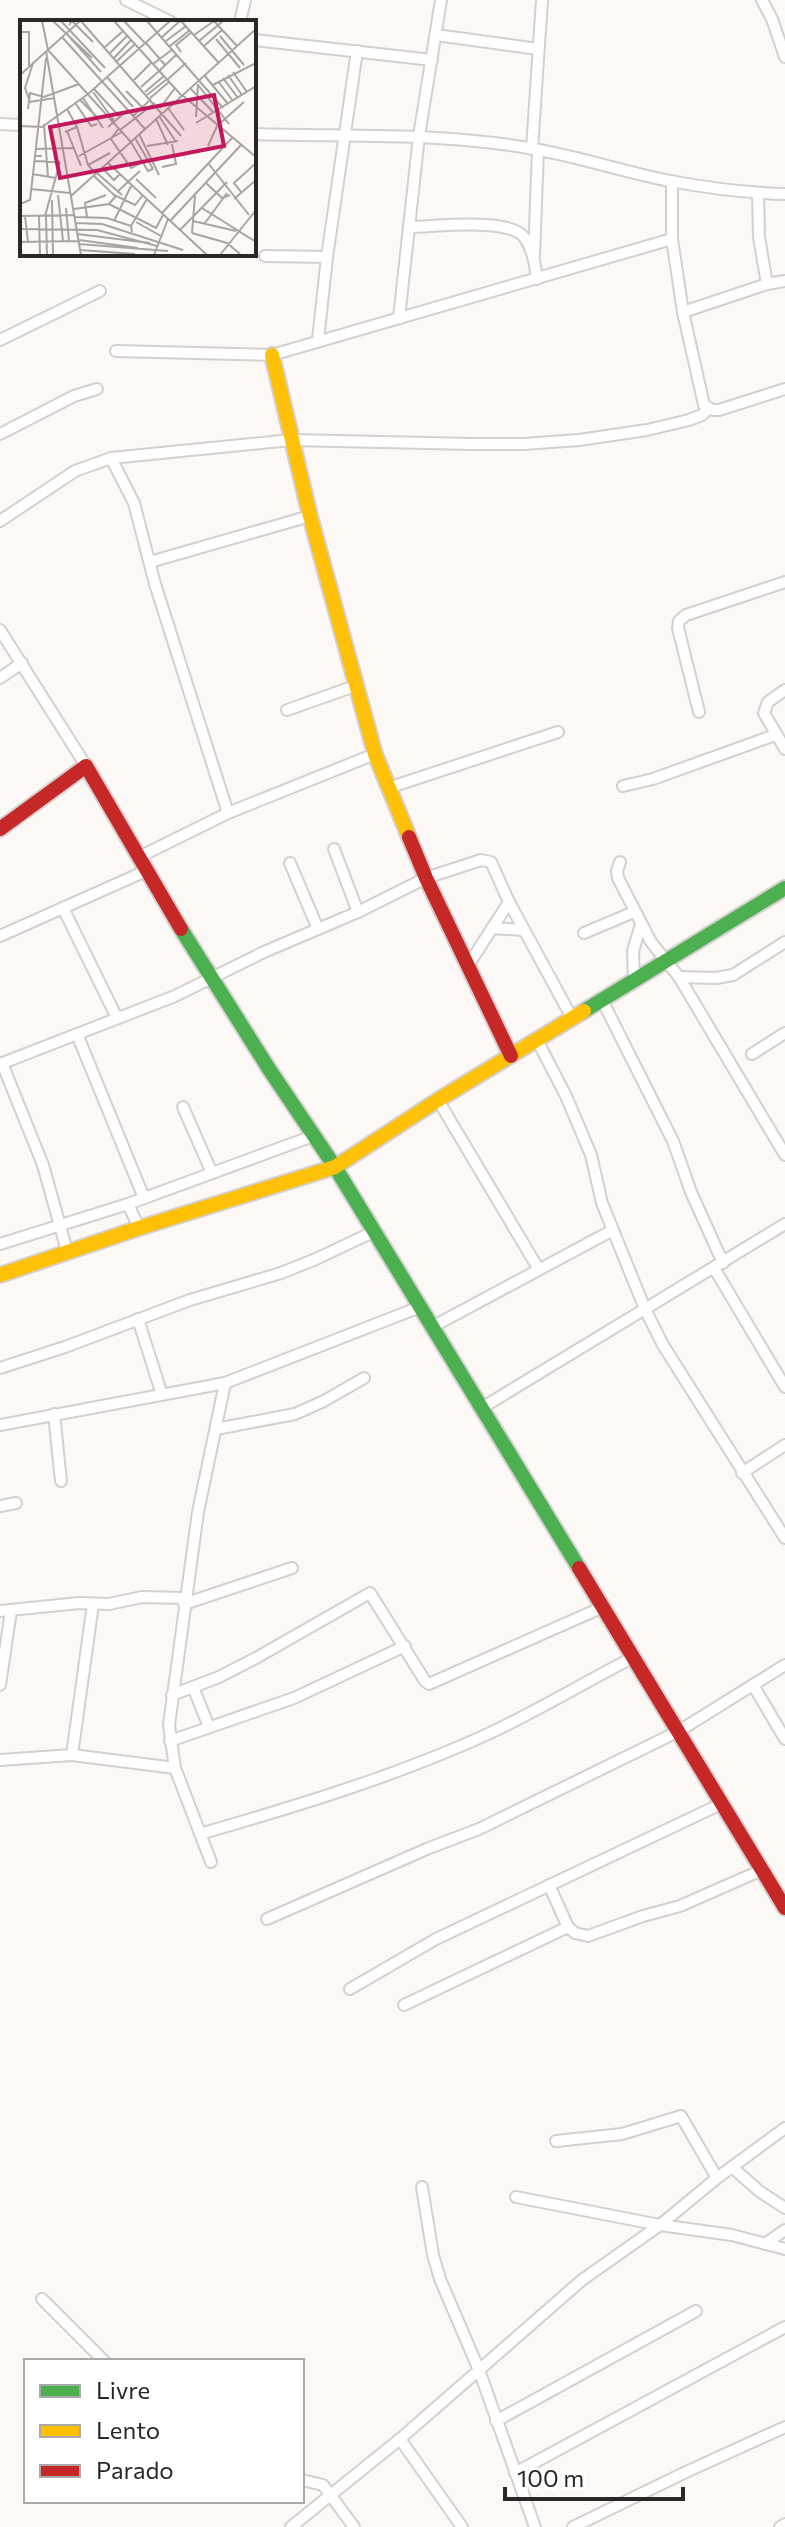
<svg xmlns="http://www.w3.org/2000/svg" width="785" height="2527" viewBox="0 0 785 2527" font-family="Commissioner,sans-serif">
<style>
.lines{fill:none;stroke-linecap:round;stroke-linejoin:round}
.street-casing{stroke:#d3d0cf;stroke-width:14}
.fast-casing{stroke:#d3d0cf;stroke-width:18}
.slow-casing{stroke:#d3d0cf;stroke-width:18}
.jam-casing{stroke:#d3d0cf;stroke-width:18}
.street{stroke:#fffefe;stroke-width:10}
.fast{stroke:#4caf50;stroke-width:14}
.slow{stroke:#ffc107;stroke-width:14}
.jam{stroke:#c62828;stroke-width:14}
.inset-road{fill:none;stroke:#a8a4a3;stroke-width:2}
.view{fill:#c2185b;fill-opacity:0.15;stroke:#c2185b;stroke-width:4}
.inset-edge{fill:none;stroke:#2a2726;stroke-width:4}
</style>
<rect width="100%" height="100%" fill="#fcf8f6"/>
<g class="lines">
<!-- street casing -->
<g class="street-casing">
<g id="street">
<polyline points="126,0 171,22"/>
<polyline points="762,0 772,19 785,57"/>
<polyline points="240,22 245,0"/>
<polyline points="436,35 538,49"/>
<polyline points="254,40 432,60"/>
<polyline points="0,124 22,125"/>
<path d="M 254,134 C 347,137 442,132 534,149 C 580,157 624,172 670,181 C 708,188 747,193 785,194"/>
<polyline points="532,149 542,0"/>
<polyline points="672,181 672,239 683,312 704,405 713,410 719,410 785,389"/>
<polyline points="758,193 759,237 767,284"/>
<path d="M 409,227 C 435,227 508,217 524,237 C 533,249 535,264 537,279"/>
<polyline points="534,255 538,150"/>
<polyline points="265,256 327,257"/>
<polyline points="683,312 767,284 785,281"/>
<polyline points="399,318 419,136 441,0"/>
<polyline points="0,340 100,291"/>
<polyline points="318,340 327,257 357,51"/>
<polyline points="116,351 272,355 672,239"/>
<polyline points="0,434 74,396 97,389"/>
<polyline points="111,458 134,503 155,584 228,813"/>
<polyline points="0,521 75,471 111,458 291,440 472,444 524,444 579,440 647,430 689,420 702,415 708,409"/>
<polyline points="150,562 310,516"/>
<polyline points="0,630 86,766"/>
<polyline points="0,678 22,663"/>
<polyline points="785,690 768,702 764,713 785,749"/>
<polyline points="287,710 355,686"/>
<polyline points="699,712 678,628 679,621 686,615 785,582"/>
<polyline points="623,786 653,779 775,735"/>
<polyline points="388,788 558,732"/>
<polyline points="334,849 358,912"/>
<polyline points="139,857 228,813 375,754"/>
<polyline points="620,862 617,871 618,878 651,942 679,977 785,1155"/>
<polyline points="290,863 318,929"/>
<polyline points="63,908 117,1018"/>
<polyline points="492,928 524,930"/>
<polyline points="584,933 634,912"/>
<polyline points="0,936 148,870"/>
<polyline points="469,964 509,902"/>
<polyline points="679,977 716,978 733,975 785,942"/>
<polyline points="634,980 633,951 641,924"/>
<polyline points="602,1000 673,1141 691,1192 723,1263"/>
<polyline points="77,1034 144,1198"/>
<polyline points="537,1040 566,1096 591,1155 602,1203 645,1309 663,1345 785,1538"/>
<polyline points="752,1054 785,1033"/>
<polyline points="2,1063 43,1165 67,1251"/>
<polyline points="0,1064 175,996 264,952 358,912 426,878 481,860 491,862 509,902 572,1018"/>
<polyline points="438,1100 538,1268"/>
<polyline points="183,1107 212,1173"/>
<polyline points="128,1204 139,1228"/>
<polyline points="0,1244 128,1204 313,1136"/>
<polyline points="714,1268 785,1387"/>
<polyline points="138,1319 162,1395"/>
<polyline points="432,1327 613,1230"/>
<polyline points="0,1368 65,1347 190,1300 281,1273 316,1259 373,1232"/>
<polyline points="480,1409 785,1224"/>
<polyline points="54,1414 61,1481"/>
<polyline points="0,1425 225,1383 420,1307"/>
<polyline points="216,1429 295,1414 324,1401 364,1378"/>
<polyline points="742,1473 785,1445"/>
<polyline points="0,1506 16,1503"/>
<polyline points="184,1604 292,1568"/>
<polyline points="0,1611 79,1603 109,1604 142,1597 185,1598"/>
<polyline points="0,1685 11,1611"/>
<polyline points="753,1685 785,1739"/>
<polyline points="193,1687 209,1727"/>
<polyline points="172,1695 219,1677 256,1658 370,1593 425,1681 429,1684 603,1607"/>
<polyline points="170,1741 294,1698 405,1646"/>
<polyline points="72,1755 93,1604"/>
<polyline points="0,1760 72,1755 175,1768"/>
<path d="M 200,1834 C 297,1806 396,1776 488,1734 C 537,1711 585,1682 634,1657"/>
<polyline points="211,1862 175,1768 169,1725 198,1512 225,1383"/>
<polyline points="549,1885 568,1927 575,1933 588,1936 643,1916 680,1906 762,1870"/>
<polyline points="267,1919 429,1848 479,1829 679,1731 785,1665"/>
<polyline points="350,1989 436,1939 723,1803"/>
<polyline points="404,2005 568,1927"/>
<polyline points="556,2141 622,2134 681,2116 717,2178"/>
<polyline points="732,2167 759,2191 785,2208"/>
<polyline points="422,2187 433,2255 440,2279 479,2370 535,2527"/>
<polyline points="516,2197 660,2225 732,2235 785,2249"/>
<polyline points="765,2244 785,2230"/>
<polyline points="42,2299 104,2361"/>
<polyline points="496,2421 696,2311"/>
<polyline points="400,2439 462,2527"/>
<polyline points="515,2473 785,2327"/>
<polyline points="302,2480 323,2485 354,2527"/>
<polyline points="291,2527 400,2439 582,2280 660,2225 717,2178 785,2128"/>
<polyline points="573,2527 686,2472 785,2427"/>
<polyline points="780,2527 785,2524"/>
</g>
</g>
<!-- fast casing -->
<g class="fast-casing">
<g id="fast">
<polyline points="181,929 269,1069 335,1167 579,1568"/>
<polyline points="584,1011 785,888"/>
</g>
</g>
<!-- slow casing -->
<g class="slow-casing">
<g id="slow">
<polyline points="272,355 310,516 375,754 409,837"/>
<polyline points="0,1275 139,1228 335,1167 438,1100 584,1011"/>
</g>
</g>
<!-- jam casing -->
<g class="jam-casing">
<g id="jam">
<polyline points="0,829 86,766 181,929"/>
<polyline points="409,837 426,878 511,1056"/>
<polyline points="579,1568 785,1908"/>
</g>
</g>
<!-- street -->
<use href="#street" class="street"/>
<!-- fast -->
<use href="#fast" class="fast"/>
<!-- slow -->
<use href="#slow" class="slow"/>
<!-- jam -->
<use href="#jam" class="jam"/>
</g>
<!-- overview -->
<g transform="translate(20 20)">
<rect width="236" height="236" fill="#fcf8f6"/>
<path class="inset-road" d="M 22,1 L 28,30 L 111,122 L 128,151 L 133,149M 33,1 L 72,38M 41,1 L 85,48M 61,1 L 161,116M 94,1 L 162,76M 104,1 L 125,23M 127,1 L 203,88M 161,1 L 198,42M 194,1 L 217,26M 49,5 L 52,1 L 73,22M 0,12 L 9,12 L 9,47M 46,13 L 81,52M 174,15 L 194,1M 200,16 L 224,45M 42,17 L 125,109M 142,17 L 160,1M 0,19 L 0,49M 196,19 L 220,48M 146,21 L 166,6M 179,21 L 203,1M 126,23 L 145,45M 150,26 L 170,10M 184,26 L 202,10M 85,27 L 103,11M 26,31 L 61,235M 161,32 L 156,25 L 172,12M 90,33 L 107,16M 94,38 L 111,20M 97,41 L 115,24M 133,44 L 153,29M 139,51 L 157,34M 213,52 L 227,72M 0,55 L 60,1M 184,55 L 208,84M 208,55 L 222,75M 87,57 L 113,87M 203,58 L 218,78M 114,60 L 132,42M 147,60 L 166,43M 198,61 L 213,81M 178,65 L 209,104M 193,65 L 236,43M 121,67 L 139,51M 170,68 L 194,93M 74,69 L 99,96M 106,71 L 126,91M 73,72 L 95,102M 125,72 L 144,56M 127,75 L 147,59M 162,75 L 236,137M 63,78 L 83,108M 130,78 L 149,62M 9,79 L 5,68 L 13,43M 60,80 L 78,98M 9,82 L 35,78M 56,84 L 71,106 L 77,104M 140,88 L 155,68M 148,88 L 164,110M 8,89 L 10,73 L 24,77 L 59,64M 113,96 L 131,79M 139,96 L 156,122M 176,97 L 178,64M 136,99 L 148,125M 176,103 L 236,66M 24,104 L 28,157M 0,106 L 22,107 L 68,74 L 150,1M 57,107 L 68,145 L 76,154M 88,107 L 108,90M 99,108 L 91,119 L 111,148 L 121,143M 100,110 L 135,83M 47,111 L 61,146M 45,112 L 57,107 L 47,89M 119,114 L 139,155M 115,118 L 133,149M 127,126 L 158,121M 188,126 L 197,106 L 224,82M 16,129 L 55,128M 22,136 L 15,136 L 26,38M 59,136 L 102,112M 14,141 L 40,142M 88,143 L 187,235M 188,143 L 229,195M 68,145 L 90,133M 142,147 L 156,144 L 152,124M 82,148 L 94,160 L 100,154M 77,153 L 102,175M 12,154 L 36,158M 74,156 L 94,175 L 115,185 L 123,175M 116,159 L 136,178M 186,163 L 202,178 L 210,175M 11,169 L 50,173M 97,172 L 120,151M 222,173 L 214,163 L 236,143M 38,175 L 43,221M 51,176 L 236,9M 214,179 L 236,160M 32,180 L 33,235M 0,184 L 10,180 L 15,136M 89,184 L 136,208 L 143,195M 46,188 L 49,221M 182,188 L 236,222M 54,189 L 89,184 L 96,176M 142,193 L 212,118M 0,196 L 54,195M 5,196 L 8,222M 19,196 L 20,235M 25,196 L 40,142M 26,196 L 27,235M 55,197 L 87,198 L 111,206 L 112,212M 67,197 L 65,183 L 86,175M 94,201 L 112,164M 150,201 L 221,125M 173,201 L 216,211M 116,202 L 141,216M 56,203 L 82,204 L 163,230M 185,203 L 207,173M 111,206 L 127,179M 0,209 L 77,210 L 137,226M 160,210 L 207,162M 172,213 L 207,223 L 220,234M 172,213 L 175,176M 57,214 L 130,223M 59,220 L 118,228M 0,222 L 59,221M 59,224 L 148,231M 60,230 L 115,234M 134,235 L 148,199M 200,235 L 236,190"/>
<path class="view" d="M 194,75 L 204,126 L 40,158 L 30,107 Z"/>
<rect width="236" height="236" class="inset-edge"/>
</g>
<!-- legend -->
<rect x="24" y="2359" width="280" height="144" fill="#ffffff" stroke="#aaa9a8" stroke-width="2"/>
<rect x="40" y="2385" width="40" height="12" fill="#4caf50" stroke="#aaa9a8" stroke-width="2"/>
<text x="96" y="2399" font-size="24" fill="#2a2726">Livre</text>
<rect x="40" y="2425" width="40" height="12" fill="#ffc107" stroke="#aaa9a8" stroke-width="2"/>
<text x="96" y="2439" font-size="24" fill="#2a2726">Lento</text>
<rect x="40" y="2465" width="40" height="12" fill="#c62828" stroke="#aaa9a8" stroke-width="2"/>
<text x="96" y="2479" font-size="24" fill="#2a2726">Parado</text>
<!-- scale -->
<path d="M505 2487v12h178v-12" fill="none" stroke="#2a2726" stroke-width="4"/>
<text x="517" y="2487" font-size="24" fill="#2a2726" stroke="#ffffff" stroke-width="6" paint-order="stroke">100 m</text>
</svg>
